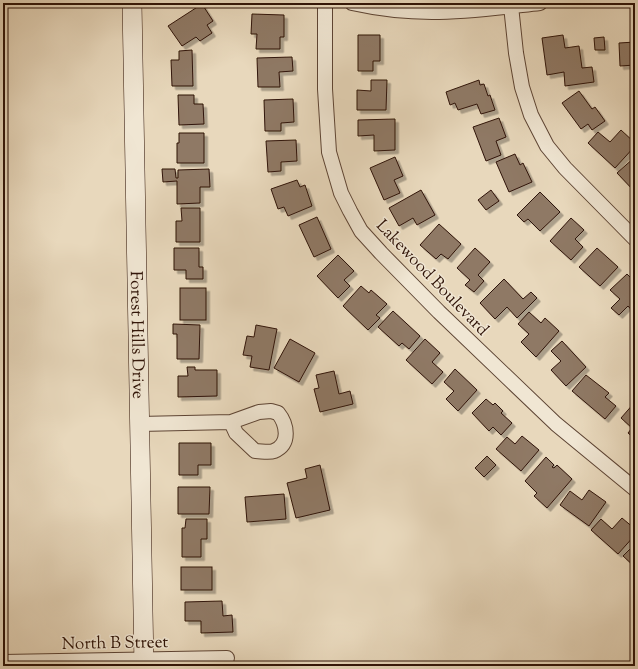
<svg xmlns="http://www.w3.org/2000/svg" width="638" height="669" viewBox="0 0 638 669" font-family="'Sorts Mill Goudy',serif">
<style>
.building{fill:#8f7965;stroke:#2f1307;filter:url(#shadow)}
.lines{fill:none;stroke-linecap:round;stroke-linejoin:round}
.street-casing{stroke:#5d4434;stroke-width:16}
.secondary-casing{stroke:#2f1307;stroke-width:20}
.street{stroke:#f0e6d3;stroke-width:14}
.secondary{stroke:#f0e6d3;stroke-width:19}
.labels{text-anchor:middle;stroke-width:3;stroke-linejoin:round;paint-order:stroke}
.street-label{font-size:17px;fill:#2f1307;stroke:#f0e6d3}
</style>
<defs>
<filter id="shadow"><feDropShadow dx="3.5" dy="3.5" stdDeviation="0" flood-color="#0004"/></filter>
</defs>
<rect width="100%" height="100%" fill="#e8d8bc"/>
<filter id="stains"><feTurbulence type="fractalNoise" baseFrequency=".005" numOctaves="4"/><feColorMatrix values="0 0 0 0 .2 0 0 0 0 .09 0 0 0 0 .02 0 0 0 .5 -.17"/></filter>
<radialGradient id="worn" r=".72"><stop offset=".6" stop-color="#630" stop-opacity="0"/><stop offset="1" stop-color="#630" stop-opacity=".3"/></radialGradient>
<!-- building -->
<g class="building">
<polygon points="202,4 213,21 207,25 212,33 200,41 196,37 182,46 168,26"/>
<polygon points="252,14 284,15 284,37 280,37 280,49 256,49 257,34 251,34"/>
<polygon points="358,35 380,35 380,61 373,61 373,71 358,71"/>
<polygon points="563,35 565,48 579,46 582,68 592,67 594,82 565,86 564,72 547,75 542,38"/>
<polygon points="604,37 605,50 595,50 594,38"/>
<polygon points="635,42 635,65 620,66 619,43"/>
<polygon points="192,50 193,86 172,86 171,60 179,60 179,51"/>
<polygon points="292,57 293,71 279,72 280,87 258,87 257,58"/>
<polygon points="371,80 387,80 386,110 357,110 357,90 371,91"/>
<polygon points="479,80 480,85 484,84 488,96 490,95 495,110 481,114 477,104 458,110 455,103 450,105 446,92"/>
<polygon points="579,91 592,109 595,107 605,121 592,130 588,124 581,129 562,103"/>
<polygon points="178,95 194,95 194,104 203,104 204,124 179,125"/>
<polygon points="293,99 294,122 281,123 281,131 265,131 264,100"/>
<polygon points="499,118 506,137 496,141 501,155 486,161 473,127"/>
<polygon points="395,119 395,150 374,151 374,135 358,136 358,120"/>
<polygon points="621,130 635,143 635,146 615,168 588,143 598,132 610,142"/>
<polygon points="179,133 204,133 204,163 177,163 177,143 179,143"/>
<polygon points="296,140 297,161 281,162 281,171 268,172 266,141"/>
<polygon points="515,154 520,165 523,163 532,182 509,192 496,162"/>
<polygon points="395,157 403,176 394,180 400,193 384,200 370,168"/>
<polygon points="635,157 635,192 617,173"/>
<polygon points="162,169 175,169 176,178 178,178 178,170 209,169 210,187 200,187 200,203 177,204 177,181 163,182"/>
<polygon points="297,180 300,187 305,185 312,206 288,216 284,207 278,209 271,189"/>
<polygon points="421,190 435,215 417,225 413,218 399,226 389,208"/>
<polygon points="491,190 499,201 486,210 478,200"/>
<polygon points="540,192 560,212 540,231 528,219 524,222 517,215"/>
<polygon points="181,208 200,208 200,242 176,242 176,221 182,221"/>
<polygon points="317,217 331,249 314,257 299,225"/>
<polygon points="571,218 584,230 575,239 583,247 571,260 550,241"/>
<polygon points="439,224 461,244 448,259 441,254 436,259 420,245"/>
<polygon points="174,248 199,248 199,267 203,267 203,279 186,279 186,270 174,270"/>
<polygon points="475,248 490,262 478,275 484,281 474,292 465,285 470,280 457,268"/>
<polygon points="597,248 618,267 600,286 579,267"/>
<polygon points="338,255 354,271 344,280 350,286 338,298 317,276"/>
<polygon points="627,274 635,282 635,314 628,306 619,315 611,308 620,299 610,290"/>
<polygon points="504,279 523,299 531,292 537,298 517,318 507,307 495,319 480,303"/>
<polygon points="361,286 369,293 371,290 387,304 376,315 380,318 368,330 343,306"/>
<rect x="180" y="288" width="26" height="32"/>
<polygon points="393,311 420,336 409,349 402,343 399,346 378,327"/>
<polygon points="529,312 541,323 545,318 559,331 536,357 521,342 529,334 518,324"/>
<polygon points="173,324 200,325 199,359 177,359 177,334 173,334"/>
<polygon points="256,325 277,329 269,370 250,367 252,356 243,355 247,336 254,337"/>
<polygon points="290,339 315,353 299,382 274,368"/>
<polygon points="425,339 440,353 432,362 443,372 432,384 406,360"/>
<polygon points="562,341 586,367 566,386 551,370 561,361 551,351"/>
<polygon points="187,367 195,367 195,370 217,370 217,396 178,397 178,376 188,376"/>
<polygon points="455,369 477,390 458,411 446,399 454,391 444,382"/>
<polygon points="334,371 339,394 350,391 353,404 320,412 314,389 319,388 316,375"/>
<polygon points="586,375 609,393 605,397 616,406 605,419 572,391"/>
<polygon points="486,399 493,405 495,403 503,411 501,413 512,423 501,435 493,427 489,431 472,413"/>
<polygon points="635,402 635,439 628,433 632,428 621,418"/>
<polygon points="522,436 539,450 521,471 496,449 507,437 515,444"/>
<polygon points="179,443 211,443 211,465 198,465 198,475 179,475"/>
<polygon points="487,456 496,465 484,477 475,468"/>
<polygon points="546,457 554,465 552,467 554,468 557,465 572,479 547,508 534,496 537,493 525,481"/>
<polygon points="320,465 330,510 296,518 287,483 307,478 305,469"/>
<polygon points="178,487 210,487 209,514 178,514"/>
<polygon points="589,490 606,502 589,526 560,505 570,491 582,500"/>
<polygon points="284,494 286,519 247,522 245,497"/>
<polygon points="622,518 635,529 635,535 618,554 591,530 601,519 612,529"/>
<polygon points="186,519 207,519 207,539 201,539 201,557 182,557 182,528 185,528"/>
<polygon points="635,544 635,567 623,556"/>
<rect x="181" y="567" width="31" height="23"/>
<polygon points="222,601 223,616 232,615 233,632 201,633 201,621 185,621 185,602"/>
</g>
<g class="lines">
<!-- street casing -->
<g class="street-casing">
<g id="street">
<polyline points="325,3 325,89 329,152 341,193 350,211 361,231 381,253 439,312 556,424 635,489"/>
<path d="M 352,3 C 379,9 405,12 432,12 C 468,12 504,7 540,3"/>
<polyline points="511,6 516,53 522,87 531,115 547,146 565,168 635,239"/>
<path d="M 139,424 L 231,422 L 259,412 L 271,411 L 278,413 C 287,424 291,444 274,451 C 269,453 261,451 255,451 L 236,433 L 231,422"/>
<polyline points="3,662 227,658"/>
</g>
</g>
<!-- secondary casing -->
<g class="secondary-casing">
<g id="secondary">
<path id="s1" d="M 132,3 L 144,666"/>
</g>
</g>
<!-- street -->
<use href="#street" class="street"/>
<!-- secondary -->
<use href="#secondary" class="secondary"/>
</g>
<g class="labels">
<!-- street labels -->
<g class="street-label">
<text transform="translate(433 277) rotate(46)" y="6">Lakewood Boulevard</text>
<text dy="6" stroke="none"><textPath href="#s1" startOffset="332">Forest Hills Drive</textPath></text>
<text transform="translate(115 642) rotate(-1)" y="6">North B Street</text>
</g>
</g>
<!-- margin -->
<rect width="638" height="669" fill="none" stroke="#e8d8bc" stroke-width="16"/>
<rect x="4" y="4" width="630" height="661" fill="none" stroke="#2f1307" stroke-width="2"/>
<rect x="8" y="8" width="622" height="653" fill="none" stroke="#2f1307"/>
<rect width="100%" height="100%" filter="url(#stains)"/>
<rect width="100%" height="100%" fill="url(#worn)"/>
</svg>
